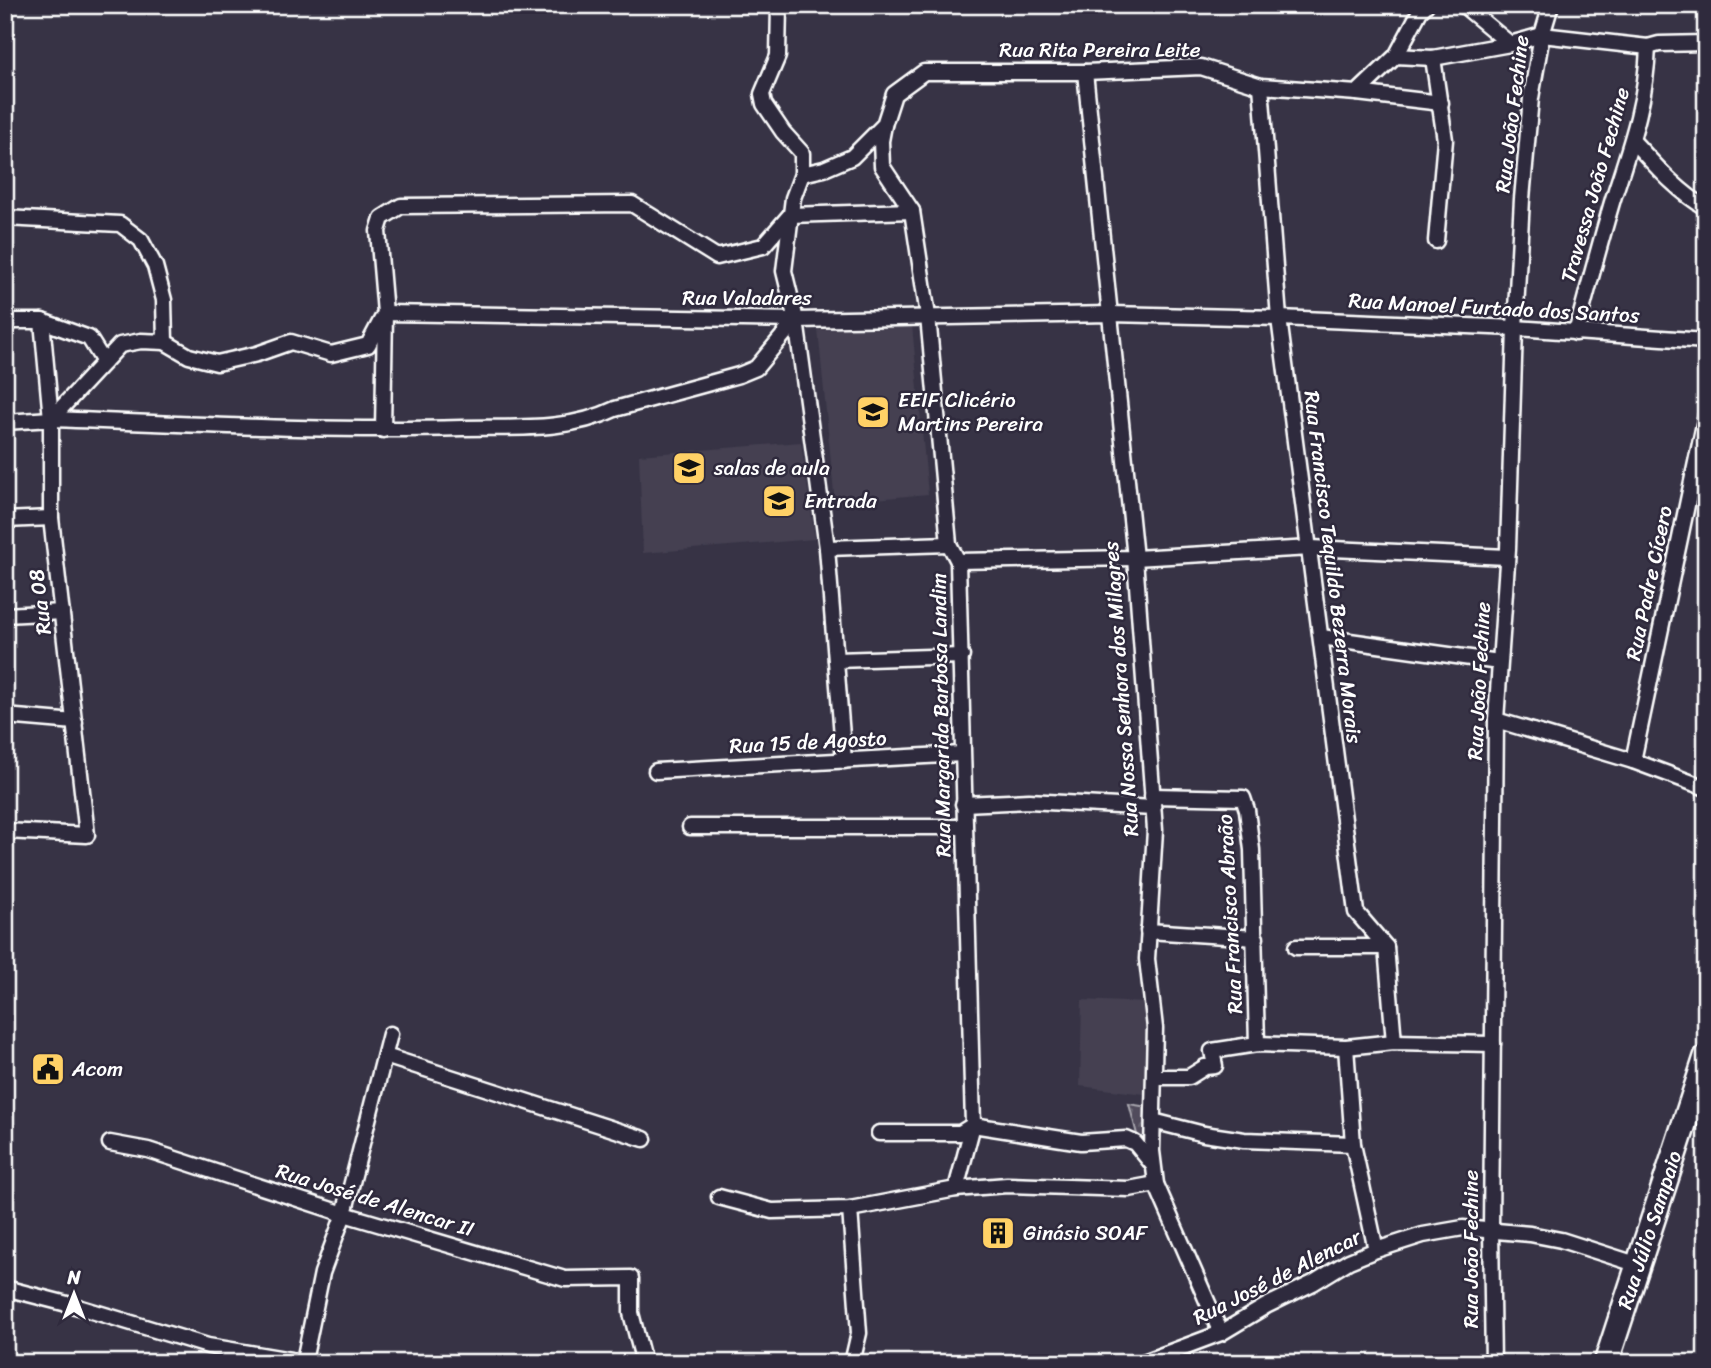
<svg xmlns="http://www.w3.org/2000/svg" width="1711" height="1368" viewBox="0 0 1711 1368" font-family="Sriracha,sans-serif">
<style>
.built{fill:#444051}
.forest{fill:url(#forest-crowns);stroke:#a8a6ae;stroke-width:2}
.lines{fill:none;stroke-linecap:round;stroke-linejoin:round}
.street-casing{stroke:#fff;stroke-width:19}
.primary-casing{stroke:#fff;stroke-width:28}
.street{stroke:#2f2a3d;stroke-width:14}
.primary{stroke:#2f2a3d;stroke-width:23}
.labels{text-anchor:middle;stroke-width:5;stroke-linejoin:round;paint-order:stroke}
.street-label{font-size:21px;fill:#fff;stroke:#2f2a3d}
.poi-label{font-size:21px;fill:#fff;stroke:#2f2a3d;text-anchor:start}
</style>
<defs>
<pattern id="forest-crowns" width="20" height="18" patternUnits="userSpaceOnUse" patternTransform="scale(1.75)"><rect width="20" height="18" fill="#514c5c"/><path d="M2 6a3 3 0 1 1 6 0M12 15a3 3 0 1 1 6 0" fill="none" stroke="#6b6774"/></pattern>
</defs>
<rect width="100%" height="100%" fill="#373345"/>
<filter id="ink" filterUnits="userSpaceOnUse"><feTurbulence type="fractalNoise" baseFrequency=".0143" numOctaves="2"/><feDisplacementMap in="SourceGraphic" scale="14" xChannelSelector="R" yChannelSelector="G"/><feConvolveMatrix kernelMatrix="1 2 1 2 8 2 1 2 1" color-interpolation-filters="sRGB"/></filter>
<g filter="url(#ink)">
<!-- built -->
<g class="built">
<polygon points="912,325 928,494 835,503 818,330"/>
<polygon points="801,442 815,539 643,553 639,455"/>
<polygon points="1082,1000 1147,1003 1144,1094 1080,1086"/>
</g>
<!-- forest -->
<polygon class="forest" points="1129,1104 1148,1107 1144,1147 1140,1146"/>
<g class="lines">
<!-- street casing -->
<g class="street-casing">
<g id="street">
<polyline points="779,5 778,56 762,94 764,104 783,132 802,153 802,174 793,198 784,271 796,320 827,548 844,761"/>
<polyline points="1463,5 1510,44"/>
<polyline points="1396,56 1433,58 1510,44 1542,35 1648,47 1659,44 1706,43"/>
<polyline points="1433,58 1445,140 1436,241"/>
<polyline points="1085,72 1135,558 1155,830 1147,959 1155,1028 1152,1151 1156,1184 1221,1333"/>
<polyline points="1261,86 1279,318 1356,912 1386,947 1394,1042"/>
<polyline points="1357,93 1396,56 1420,11 1426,5"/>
<polyline points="884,125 881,141 882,166 912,211 928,316 949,544 958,561 973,1125 956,1189"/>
<path d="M 1633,141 C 1656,166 1677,191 1706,208"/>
<polyline points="802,174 824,169 852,157 884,125 894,94 924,72 1085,72 1201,67 1261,86 1357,93 1441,103"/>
<polyline points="5,218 120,224 141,240 155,266 164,300 165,342"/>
<polyline points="5,321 42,321 89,338 104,362"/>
<path d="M 1576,333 C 1588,288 1600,243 1613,199 C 1630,146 1646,104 1648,47"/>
<polyline points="51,419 120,345 141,341 165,342 189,356 217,363 257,354 291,342 331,354 368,345 385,313 796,320 1110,314 1279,318 1515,328 1706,341"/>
<path d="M 5,422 L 51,419 C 188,424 325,432 462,428 C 513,427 568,432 615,409 L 739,375 L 756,368 L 796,320"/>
<polyline points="383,430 385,313 378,231 382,218 401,206 632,204 717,257 763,246 790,215 912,211"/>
<polyline points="5,520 51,518"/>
<polyline points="827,548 949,544"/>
<polyline points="958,561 1135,558 1311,548 1507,557"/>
<polyline points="5,615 62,612"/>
<polyline points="1321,637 1499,662"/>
<polyline points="836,660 962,656"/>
<polyline points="5,716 75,722"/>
<polyline points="1496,720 1633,761 1706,788"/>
<polyline points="1633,761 1706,415"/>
<polyline points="656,771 962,754"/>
<polyline points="1152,796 1243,798 1247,810 1252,850 1257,1044"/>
<polyline points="963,804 1029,801 1153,808"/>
<polyline points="690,827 964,827"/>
<polyline points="5,831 87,835 51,518 51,419 42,321"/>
<polyline points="1148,931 1256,938"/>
<polyline points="1296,947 1386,947"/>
<polyline points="1346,1047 1353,1144 1376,1250"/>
<polyline points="385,1056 644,1139"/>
<polyline points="1155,1077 1189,1077 1205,1067 1215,1066 1212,1051 1257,1044 1346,1047 1394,1042 1493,1044"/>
<polyline points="1153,1121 1204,1134 1244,1140 1353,1144"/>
<polyline points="879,1133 960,1133 973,1125 1081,1142 1126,1139 1135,1143 1153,1165"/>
<polyline points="110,1143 148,1150 344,1214 565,1279 631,1278 631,1313 644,1363"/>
<polyline points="719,1197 772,1211 850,1209 956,1189 1007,1185 1129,1189 1156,1184"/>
<polyline points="850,1209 859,1333 852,1363"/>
<polyline points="5,1288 75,1306 208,1346 309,1363"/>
<polyline points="304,1361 322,1273 344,1214 390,1034"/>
<polyline points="1141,1363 1221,1333 1266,1306 1313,1283 1349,1261 1376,1250 1423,1235 1463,1228 1530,1234 1561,1240 1639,1265"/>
<polyline points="1493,1363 1491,1230 1496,720 1508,549 1515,328 1522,199 1531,98 1542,35 1551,5"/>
</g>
</g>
<!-- primary casing -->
<g class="primary-casing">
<g id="primary">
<path id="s1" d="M 1606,1363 L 1706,1057"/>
</g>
</g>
<!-- street -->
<use href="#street" class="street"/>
<!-- primary -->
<use href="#primary" class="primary"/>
</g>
</g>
<!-- icons -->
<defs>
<g id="school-square" transform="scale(1.75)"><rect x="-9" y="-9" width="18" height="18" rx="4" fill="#ffd166" stroke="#2f2a3d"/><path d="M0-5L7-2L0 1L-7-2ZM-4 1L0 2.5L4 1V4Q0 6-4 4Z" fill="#111"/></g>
<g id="civic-square" transform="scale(1.75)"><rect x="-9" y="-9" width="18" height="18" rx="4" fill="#ffd166" stroke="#2f2a3d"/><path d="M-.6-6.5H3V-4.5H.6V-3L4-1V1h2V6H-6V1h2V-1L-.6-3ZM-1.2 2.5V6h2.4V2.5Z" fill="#111"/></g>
<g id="building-square" transform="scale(1.75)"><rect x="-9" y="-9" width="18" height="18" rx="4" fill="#ffd166" stroke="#2f2a3d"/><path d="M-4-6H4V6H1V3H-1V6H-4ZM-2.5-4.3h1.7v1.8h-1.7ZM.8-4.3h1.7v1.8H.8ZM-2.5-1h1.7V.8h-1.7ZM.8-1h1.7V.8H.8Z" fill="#111"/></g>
</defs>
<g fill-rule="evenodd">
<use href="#school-square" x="873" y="412"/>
<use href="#school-square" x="689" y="468"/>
<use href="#school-square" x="779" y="501"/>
<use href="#civic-square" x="48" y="1069"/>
<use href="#building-square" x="998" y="1233"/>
</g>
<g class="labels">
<!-- street labels -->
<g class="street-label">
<text x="1100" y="57">Rua Rita Pereira Leite</text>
<text transform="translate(1512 114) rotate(-83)" y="7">Rua João Fechine</text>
<text transform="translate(1595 185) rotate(-74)" y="7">Travessa João Fechine</text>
<text x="747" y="305">Rua Valadares</text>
<text transform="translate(1494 308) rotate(3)" y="7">Rua Manoel Furtado dos Santos</text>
<text transform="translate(1333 567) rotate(83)" y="7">Rua Francisco Tequildo Bezerra Morais</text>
<text transform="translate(1649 583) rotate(-78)" y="7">Rua Padre Cícero</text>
<text transform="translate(40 602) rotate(-97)" y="7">Rua 08</text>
<text transform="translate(1479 681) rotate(-87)" y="7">Rua João Fechine</text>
<text transform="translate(1121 689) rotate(-94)" y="7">Rua Nossa Senhora dos Milagres</text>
<text transform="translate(941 715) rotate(-91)" y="7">Rua Margarida Barbosa Landim</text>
<text transform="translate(808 742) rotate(-3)" y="7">Rua 15 de Agosto</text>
<text transform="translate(1230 914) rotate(-93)" y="7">Rua Francisco Abraão</text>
<text transform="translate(375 1200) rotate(17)" y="7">Rua José de Alencar II</text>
<text dy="7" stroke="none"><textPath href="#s1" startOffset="140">Rua Júlio Sampaio</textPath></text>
<text transform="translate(1471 1249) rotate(-90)" y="7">Rua João Fechine</text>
<text transform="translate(1277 1277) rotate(-27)" y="7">Rua José de Alencar</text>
</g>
<!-- poi labels -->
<g class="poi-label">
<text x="898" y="407">EEIF Clicério<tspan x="898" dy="24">Martins Pereira</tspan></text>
<text x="714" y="475">salas de aula</text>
<text x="804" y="508">Entrada</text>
<text x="72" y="1076">Acom</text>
<text x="1023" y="1240">Ginásio SOAF</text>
</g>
</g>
<!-- margin -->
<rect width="1711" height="1368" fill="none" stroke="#2f2a3d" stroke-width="28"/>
<rect x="14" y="14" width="1683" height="1340" fill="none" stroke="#fff" stroke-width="2.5" filter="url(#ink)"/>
<!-- north arrow -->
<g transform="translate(74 1294)" stroke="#2f2a3d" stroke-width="5" paint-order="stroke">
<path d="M0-5L12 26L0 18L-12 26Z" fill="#ffffff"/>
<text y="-10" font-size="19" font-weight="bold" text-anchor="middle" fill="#ffffff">N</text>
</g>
</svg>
